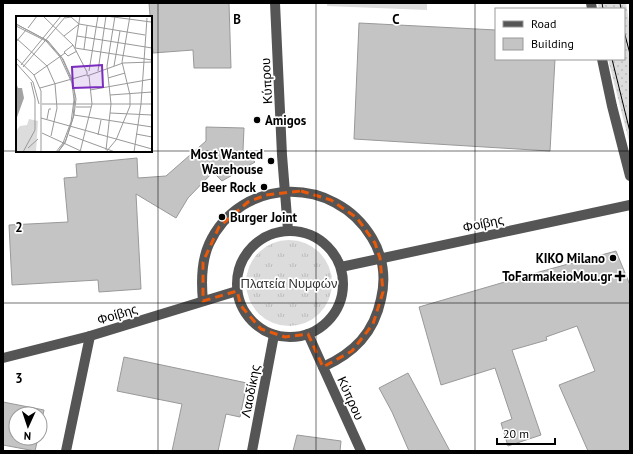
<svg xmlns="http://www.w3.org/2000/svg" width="633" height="454" viewBox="0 0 633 454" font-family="'PT Sans',sans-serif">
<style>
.grass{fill:url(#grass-dots)}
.park{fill:url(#park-tufts)}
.pitch{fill:#dcdcdc}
.building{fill:#c4c4c4;stroke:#999}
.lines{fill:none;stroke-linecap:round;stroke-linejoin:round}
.minor{stroke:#555;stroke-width:10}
.tram{stroke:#000;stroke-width:1}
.marked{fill:none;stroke:#e8590c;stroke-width:3;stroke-dasharray:8 5;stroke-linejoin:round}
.grid{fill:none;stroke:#000;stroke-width:1;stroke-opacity:0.55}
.poi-dot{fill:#000;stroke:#fff;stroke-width:1.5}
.labels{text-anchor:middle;stroke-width:3.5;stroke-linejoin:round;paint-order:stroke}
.street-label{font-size:13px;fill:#000;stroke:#fff}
.poi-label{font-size:13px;font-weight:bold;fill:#000;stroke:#fff;text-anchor:end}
.park-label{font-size:13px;fill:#333;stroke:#fff}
.inset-road{fill:none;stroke:#999;stroke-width:1}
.view{fill:#7b2cbf;fill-opacity:0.15;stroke:#7b2cbf;stroke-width:2}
.inset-edge{fill:none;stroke:#000;stroke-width:2}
.grid-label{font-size:13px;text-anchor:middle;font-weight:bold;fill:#000;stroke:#fff;stroke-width:3.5;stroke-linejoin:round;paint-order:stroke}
</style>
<defs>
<pattern id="grass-dots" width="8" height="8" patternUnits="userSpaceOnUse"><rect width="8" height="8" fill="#dcdcdc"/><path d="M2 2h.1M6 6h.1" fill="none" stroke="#bbb" stroke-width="1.8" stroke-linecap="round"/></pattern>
<pattern id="park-tufts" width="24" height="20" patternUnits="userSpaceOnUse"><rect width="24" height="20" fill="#dcdcdc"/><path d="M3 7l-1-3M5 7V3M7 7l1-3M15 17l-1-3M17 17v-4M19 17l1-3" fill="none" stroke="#bbb"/></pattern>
</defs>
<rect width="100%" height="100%" fill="#fff"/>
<!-- grass -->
<polygon class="grass" points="598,3 626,3 630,28 630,145 608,59 624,59 624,9 599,9"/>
<!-- park -->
<circle class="park" cx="289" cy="283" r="43"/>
<!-- pitch -->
<polygon class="pitch" points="327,3 427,3 427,10 327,6"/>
<!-- building -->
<g class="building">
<polygon points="149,3 229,3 231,68 194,68 193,50 153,53"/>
<polygon points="359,23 496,30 496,59 555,59 550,151 354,139"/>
<polygon points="206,127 244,128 243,150 255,162 222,181 213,172 188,198 176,218 136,194 141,289 99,292 98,280 12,285 9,225 68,222 64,178 77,177 76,164 137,158 138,178 166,176 206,141"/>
<polygon points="616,251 630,285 630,451 588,451 559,385 595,371 577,326 546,337 547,340 512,350 541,435 508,446 501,423 512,419 495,368 441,385 419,307 539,272"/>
<polygon points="124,357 247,383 240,417 226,414 218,451 172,451 182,404 117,391"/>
<polygon points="408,373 450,451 409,451 392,412 379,388"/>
<polygon points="3,402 44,410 40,428 40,414 16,414 16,438 38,438 35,451 3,445"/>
<polygon points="297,435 341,441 340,451 293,451"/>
</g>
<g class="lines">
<!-- minor -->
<g class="minor">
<polyline points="275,3 282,155 288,230"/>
<polyline points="591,3 592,9"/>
<polyline points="602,59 612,106 630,176"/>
<circle cx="290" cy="284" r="53"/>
<polyline points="341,267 630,205"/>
<path d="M 203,301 C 201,281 201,262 209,244 C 240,176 335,175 372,238 C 383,256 386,278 381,299 C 374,333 354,353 323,367"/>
<polyline points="308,334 361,451"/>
<polyline points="3,358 90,336 237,291"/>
<polyline points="66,451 90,336"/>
<polyline points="252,451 274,335"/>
</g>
<!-- tram -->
<g class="tram">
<polyline points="602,3 603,9"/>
<polyline points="620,3 621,9"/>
<polyline points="624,31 630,54"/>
<polyline points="612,59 630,132"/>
</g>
</g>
<!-- marked area -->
<path class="marked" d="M 301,191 L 331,200 L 357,218 L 375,243 L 380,258 L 383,292 L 373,324 L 352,351 L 323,367 L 308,334 L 285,337 L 261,329 L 241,306 L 237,291 L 203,301 L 203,262 L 219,227 L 248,202 L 266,195 Z"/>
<!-- grid -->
<path class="grid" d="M 158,3 L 158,451M 316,3 L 316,451M 475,3 L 475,451M 3,151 L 630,151M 3,303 L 630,303"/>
<!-- markers -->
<g class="poi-dot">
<circle cx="257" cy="120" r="4"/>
<circle cx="271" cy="161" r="4"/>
<circle cx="264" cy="187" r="4"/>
<circle cx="222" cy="217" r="4"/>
<circle cx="613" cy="258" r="4"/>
<path d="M618 270h4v4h4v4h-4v4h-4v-4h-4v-4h4z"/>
</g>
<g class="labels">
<!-- street labels -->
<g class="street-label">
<text transform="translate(266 81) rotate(-93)" y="5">Κύπρου</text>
<text transform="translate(483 223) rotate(-12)" y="5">Φοίβης</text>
<text transform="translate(117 314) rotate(-17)" y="5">Φοίβης</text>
<text transform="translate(250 391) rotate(-79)" y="5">Λαοδίκης</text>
<text transform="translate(351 398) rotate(66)" y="5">Κύπρου</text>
</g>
<!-- poi labels -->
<g class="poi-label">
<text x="265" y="125" text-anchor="start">Amigos</text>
<text x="263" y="159">Most Wanted<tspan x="263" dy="15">Warehouse</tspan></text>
<text x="256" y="192">Beer Rock</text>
<text x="230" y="222" text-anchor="start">Burger Joint</text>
<text x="605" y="263">KIKO Milano</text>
<text x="612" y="281">ToFarmakeioMou.gr</text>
</g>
<!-- park labels -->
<g class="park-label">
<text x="289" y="288">Πλατεία Νυμφών</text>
</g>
</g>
<!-- overview -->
<g transform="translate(16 16)">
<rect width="136" height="136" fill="#fff"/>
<path d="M 13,103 L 22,105 L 20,136 L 0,136 L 0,115 L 4,110 L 11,109 Z" fill="#dcdcdc"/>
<path d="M 0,67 L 2,72 L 6,72 L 8,82 L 0,104 Z" fill="#a3a3a3"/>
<path class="inset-road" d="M 27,0 L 57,29 L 71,56 L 71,60 L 107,47 L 136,46M 64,0 L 59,32 L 136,44M 90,0 L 135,6M 49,2 L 55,1 L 63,8 L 129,19M 0,8 L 32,25 L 47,43 L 56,63 L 60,83 L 58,99 L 49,127 L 42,136M 0,8 L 30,24 L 46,42 L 56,65 L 59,80 L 57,102 L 50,124 L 42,136M 0,10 L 30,25 L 44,41 L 56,67 L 58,84 L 55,106 L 47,127 L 40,136M 12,12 L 21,0M 48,20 L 62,9M 61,20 L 136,32M 0,22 L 31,50 L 39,68 L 41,92 L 35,120M 0,26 L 10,14M 57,29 L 48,36 L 52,40 L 61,35M 68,33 L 71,10M 0,42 L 18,59 L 25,75 L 25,136M 0,47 L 17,66 L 23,88M 5,49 L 45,0M 98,50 L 104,15M 7,51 L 50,0M 73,55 L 82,0M 82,55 L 90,0M 18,59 L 49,37M 92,62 L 109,57M 24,72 L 70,59M 74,74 L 136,63M 94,79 L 136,76M 26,88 L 136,88M 60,91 L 75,91M 94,97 L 136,99M 58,99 L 136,111M 25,102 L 136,133M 31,103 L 33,93 L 35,93M 26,117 L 67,136M 120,118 L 136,121M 53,119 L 99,136M 82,119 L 85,104M 12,132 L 22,123M 90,134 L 95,88 L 91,50 L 99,0M 7,136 L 19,114 L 19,83 L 15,66M 64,136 L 76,88 L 73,60M 90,136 L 100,124 L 114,90 L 114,79 L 106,46 L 114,0M 118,136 L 125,88 L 131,2"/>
<path class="view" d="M 86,49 L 87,71 L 57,72 L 56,51 Z"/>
<rect width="136" height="136" class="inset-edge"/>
</g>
<g class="grid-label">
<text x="237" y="24">B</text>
<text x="396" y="24">C</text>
<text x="19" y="232">2</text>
<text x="19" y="383">3</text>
</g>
<!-- border -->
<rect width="633" height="454" fill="none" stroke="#000000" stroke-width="8"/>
<!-- legend -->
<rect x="495" y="8" width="130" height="52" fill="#ffffff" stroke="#999999"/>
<rect x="503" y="21" width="20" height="6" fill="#555555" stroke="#999999"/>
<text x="531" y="28" font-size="12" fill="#000000">Road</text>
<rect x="503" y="38" width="20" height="12" fill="#c4c4c4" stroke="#999999"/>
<text x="531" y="48" font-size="12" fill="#000000">Building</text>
<!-- north arrow -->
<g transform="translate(28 426) rotate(183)"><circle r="19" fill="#ffffff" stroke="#999999"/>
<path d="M0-3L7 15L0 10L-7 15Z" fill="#000000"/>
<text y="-6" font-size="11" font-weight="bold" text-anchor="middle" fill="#000000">N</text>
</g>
<!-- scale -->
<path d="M497 438v6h58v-6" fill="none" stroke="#000000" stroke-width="2"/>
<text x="503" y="438" font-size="12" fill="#000000" stroke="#ffffff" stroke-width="3" paint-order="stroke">20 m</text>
</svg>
